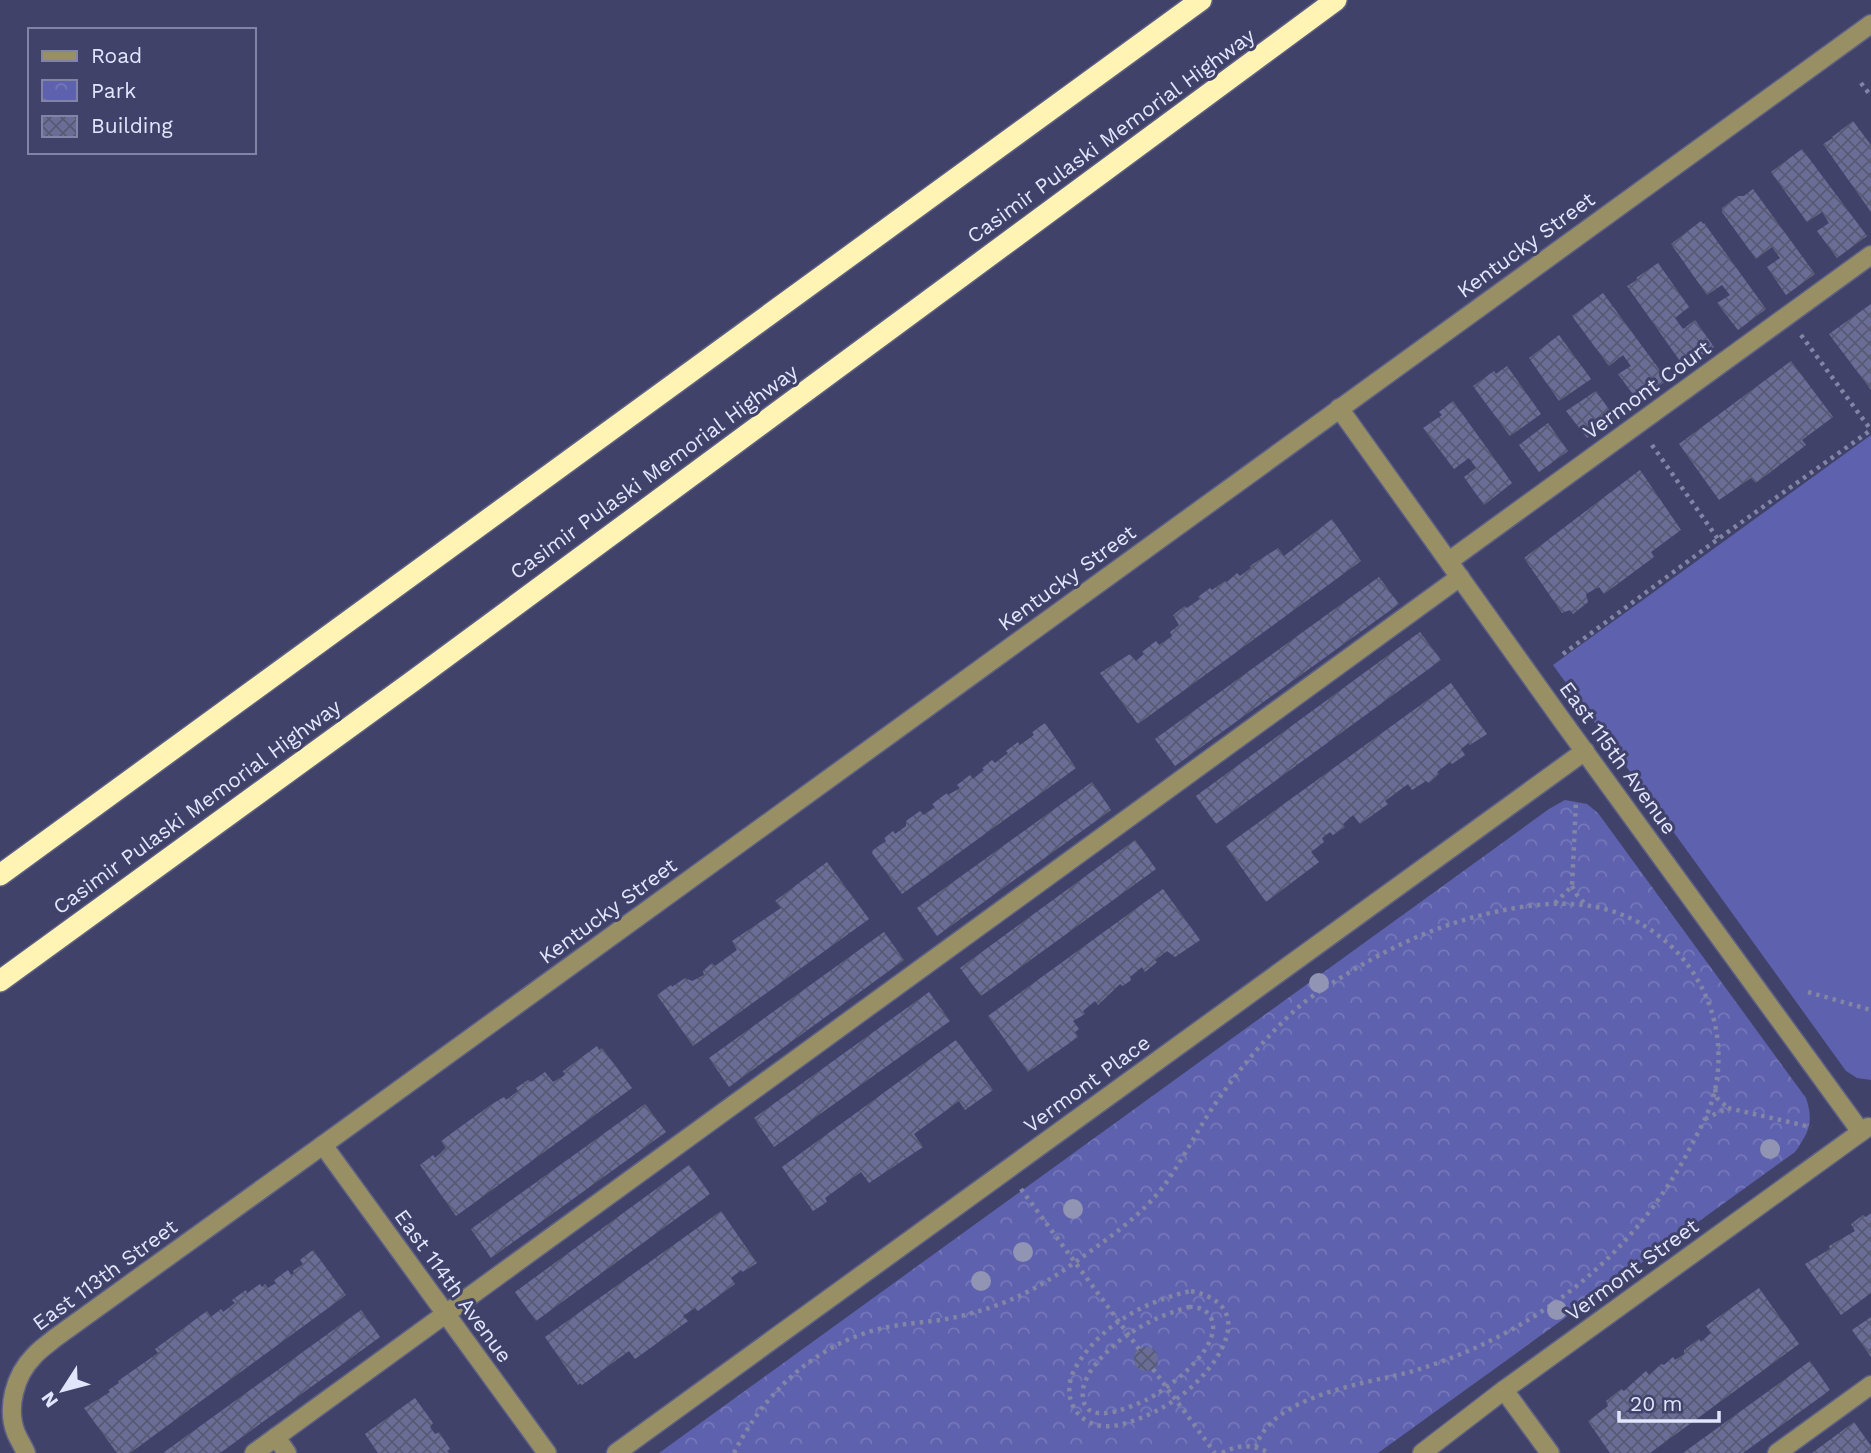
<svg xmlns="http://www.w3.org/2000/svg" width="1871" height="1453" viewBox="0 0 1871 1453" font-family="'Work Sans',sans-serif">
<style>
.grass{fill:#5e61ad}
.park{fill:url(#park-crowns)}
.building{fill:url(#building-cross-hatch)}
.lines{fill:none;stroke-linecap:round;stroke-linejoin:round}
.minor-casing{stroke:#5d6084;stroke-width:21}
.highway-casing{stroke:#5d6084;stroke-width:24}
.path{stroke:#8285a5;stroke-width:4.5;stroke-dasharray:3.5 5;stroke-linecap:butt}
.minor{stroke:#989064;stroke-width:18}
.highway{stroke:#fff4b4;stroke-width:21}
.tree{fill:#9194b3}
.labels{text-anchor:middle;stroke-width:6;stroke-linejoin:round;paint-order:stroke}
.street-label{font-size:21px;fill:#e2e6fd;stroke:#404269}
</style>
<defs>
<pattern id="park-crowns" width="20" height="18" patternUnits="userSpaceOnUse" patternTransform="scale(1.75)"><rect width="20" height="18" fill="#5e61ad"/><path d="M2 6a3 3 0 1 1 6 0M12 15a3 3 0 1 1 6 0" fill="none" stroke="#7578b9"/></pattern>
<pattern id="building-cross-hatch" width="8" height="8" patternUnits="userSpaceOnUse" patternTransform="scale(1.75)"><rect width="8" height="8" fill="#6a6e97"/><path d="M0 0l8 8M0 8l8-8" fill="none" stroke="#575a72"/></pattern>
</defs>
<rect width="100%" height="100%" fill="#404269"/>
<!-- grass -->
<polygon class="grass" points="1871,435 1871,1080 1857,1078 1846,1071 1553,665"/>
<!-- park -->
<path class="park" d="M 1565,800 L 1587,804 L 1598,813 L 1806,1098 C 1814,1122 1809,1132 1795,1152 L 1378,1453 L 659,1453 L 1549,809 Z"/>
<!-- building -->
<g class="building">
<polygon points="1853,121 1871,145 1871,212 1823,144 1833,138 1832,137"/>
<polygon points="1802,149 1867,236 1837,258 1817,231 1829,223 1822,212 1807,222 1771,172"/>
<polygon points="1753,189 1815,274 1786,295 1767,267 1780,258 1772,247 1756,259 1722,212 1722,208 1738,196 1744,196"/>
<polygon points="1701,221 1703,224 1704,223 1766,309 1738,330 1717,303 1730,295 1722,285 1707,295 1671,244"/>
<polygon points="1658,263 1689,307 1675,318 1683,329 1695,320 1714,347 1685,368 1627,286 1637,280 1636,278"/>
<polygon points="1603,293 1667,380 1638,401 1618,374 1631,366 1623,355 1609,366 1572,316"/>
<polygon points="1871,304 1871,390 1829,334"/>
<polygon points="1559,335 1591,379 1559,401 1529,358"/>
<polygon points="1791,361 1833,417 1802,440 1806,445 1756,483 1751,478 1719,500 1679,444"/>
<polygon points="1507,366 1541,414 1510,436 1473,386 1494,371 1496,374"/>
<polygon points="1596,391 1615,418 1587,438 1566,411"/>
<polygon points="1453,401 1512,483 1484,505 1464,477 1476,468 1469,458 1454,469 1423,428 1442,415 1439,412"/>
<polygon points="1548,423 1568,451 1539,472 1519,445"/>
<polygon points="1640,470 1681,530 1651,552 1654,557 1604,594 1599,587 1586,594 1588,602 1573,614 1570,610 1562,613 1524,558"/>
<polygon points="1332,519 1361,561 1138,724 1100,673 1130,654 1136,661 1144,654 1142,652 1156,641 1159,645 1172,636 1170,632 1179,625 1173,615 1185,606 1187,608 1200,599 1198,597 1210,588 1212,590 1225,581 1227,582 1237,573 1240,576 1251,568 1250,566 1278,548 1284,556"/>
<polygon points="1379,577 1399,604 1175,766 1155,739"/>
<polygon points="1420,632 1441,660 1216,824 1196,796"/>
<polygon points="1451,683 1487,734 1470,745 1469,743 1461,749 1465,755 1452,764 1450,762 1437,772 1439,774 1429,783 1426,781 1412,790 1408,784 1385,801 1388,804 1360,824 1353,815 1343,824 1345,827 1333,835 1330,832 1322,838 1324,842 1311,852 1319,862 1266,902 1226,846"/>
<polygon points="1045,723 1076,768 902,894 872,853 873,850 886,841 884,838 893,831 895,834 906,826 906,821 920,811 924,815 935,807 932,804 947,793 948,795 960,788 957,785 970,775 973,779 984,770 982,768 992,760 995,763 1008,753 1006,751 1018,742 1020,745 1034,735 1032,732"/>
<polygon points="1092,782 1111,810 937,936 917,908"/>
<polygon points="1135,840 1156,869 981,996 960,968"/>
<polygon points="827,862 869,919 693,1046 657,995 671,985 672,987 685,978 692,981 704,975 703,971 712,963 715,966 737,950 732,941 781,908 775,901"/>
<polygon points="1163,889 1200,940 1175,957 1167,951 1155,960 1157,962 1145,972 1142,967 1130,977 1131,980 1123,986 1120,984 1098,1005 1095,1001 1083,1011 1085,1014 1073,1021 1079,1029 1075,1032 1078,1037 1028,1072 988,1016"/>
<polygon points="884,932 904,960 729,1087 709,1058"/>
<polygon points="929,992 950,1021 774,1147 754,1118"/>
<polygon points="956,1040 993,1090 965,1110 959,1101 914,1134 923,1147 869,1183 861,1172 825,1198 827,1202 813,1211 782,1167"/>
<polygon points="597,1046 599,1050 602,1048 632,1088 456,1216 420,1165 433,1155 435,1158 446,1148 441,1141 492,1104 504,1097 506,1100 518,1091 516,1088 528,1080 531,1082 545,1072 553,1082 565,1075 563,1071"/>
<polygon points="645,1104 666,1132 491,1258 471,1229"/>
<polygon points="689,1165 710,1194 536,1321 515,1292"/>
<polygon points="721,1211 757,1263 743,1272 741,1270 731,1278 735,1284 698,1311 695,1308 683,1316 688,1321 635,1359 629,1351 582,1385 580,1383 578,1385 545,1337"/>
<polygon points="1871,1213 1871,1293 1841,1315 1805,1264 1830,1249 1829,1246 1855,1231 1851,1224 1863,1215 1866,1217"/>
<polygon points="313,1250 346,1295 130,1453 117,1453 84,1408 110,1392 108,1390 119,1383 118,1381 158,1353 155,1349 207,1311 211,1317 221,1309 223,1312 235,1303 232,1300 246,1290 247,1293 260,1284 262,1287 265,1284 268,1288 276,1283 274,1280 288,1270 291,1275 294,1273 293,1271 303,1264 300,1260"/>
<polygon points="1759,1288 1799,1344 1650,1453 1610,1453 1588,1421 1608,1406 1606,1401 1621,1389 1624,1391 1646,1371 1649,1375 1661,1364 1664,1365 1673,1357 1675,1360 1684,1354 1684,1350 1699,1339 1701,1342 1711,1333 1706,1326"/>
<polygon points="361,1310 380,1337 220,1453 163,1453"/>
<polygon points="1871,1317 1871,1357 1852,1330"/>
<circle cx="1146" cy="1359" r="12"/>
<polygon points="1810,1361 1830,1390 1743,1453 1683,1453"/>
<polygon points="415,1398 433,1423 430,1427 435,1434 439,1432 450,1449 447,1451 449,1453 378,1453 365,1434"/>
<polygon points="1854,1422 1871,1446 1871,1453 1812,1453"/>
</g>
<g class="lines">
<!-- minor casing -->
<g class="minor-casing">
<g id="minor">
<polyline points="1339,408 1561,719 1861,1132"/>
<polyline points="1449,561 1871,255"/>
<polyline points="323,1145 547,1453"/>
<polyline points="1504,1390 1550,1453"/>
<polyline points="276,1437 287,1453"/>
<path d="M 26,1453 C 23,1446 19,1440 16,1433 C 6,1408 15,1375 34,1356 C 40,1349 48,1344 55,1338 L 323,1145 L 1871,24"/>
<polyline points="254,1453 1460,577"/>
<polyline points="616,1453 1585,751"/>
<polyline points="1422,1453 1504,1390 1868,1127"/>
<polyline points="1777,1453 1871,1385"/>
</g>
</g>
<!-- highway casing -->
<g class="highway-casing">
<g id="highway">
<polyline points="0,875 1201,0"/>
<polyline points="0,981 413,681 1336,0"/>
</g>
</g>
<!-- path -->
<g class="path">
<polyline points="1861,83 1871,96"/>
<polyline points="1801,335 1871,430"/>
<polyline points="1652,445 1718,539"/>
<polyline points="1563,654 1718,539 1871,430"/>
<polyline points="1572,886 1577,895 1586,905"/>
<polyline points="1555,903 1572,886 1576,802"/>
<polyline points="1808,992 1871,1010"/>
<polyline points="1715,1089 1717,1098 1728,1108"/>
<polyline points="1705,1119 1728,1108 1811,1127"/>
<polyline points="1021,1189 1139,1349"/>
<path d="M 1191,1291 C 1257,1305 1222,1361 1188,1390 C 1169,1406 1147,1417 1123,1424 C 1083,1436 1055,1400 1077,1365 C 1102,1324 1146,1301 1191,1291 Z"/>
<path d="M 1189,1307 C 1199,1307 1206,1309 1211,1318 C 1225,1346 1167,1390 1146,1400 C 1131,1407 1086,1427 1083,1398 C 1081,1386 1088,1374 1095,1365 C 1119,1335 1153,1317 1189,1307 Z"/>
<polyline points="1153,1369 1215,1453"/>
<path d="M 734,1453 C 763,1395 811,1348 875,1330 C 903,1322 933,1323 961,1316 C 1006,1305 1036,1290 1074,1263 C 1107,1239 1144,1215 1168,1180 C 1188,1151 1203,1119 1225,1090 C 1247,1060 1273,1029 1302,1004 C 1317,992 1334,982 1350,972 C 1404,939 1458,917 1521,907 C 1579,898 1629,906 1673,948 C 1711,986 1726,1039 1715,1090 C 1710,1113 1698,1132 1688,1152 C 1638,1245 1558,1314 1461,1354 C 1443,1361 1425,1368 1406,1373 C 1362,1384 1273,1396 1256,1446"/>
<path d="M 1222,1453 C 1239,1444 1253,1444 1269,1453"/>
</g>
<!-- minor -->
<use href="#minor" class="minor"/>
<!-- highway -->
<use href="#highway" class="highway"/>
</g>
<!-- trees -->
<g class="tree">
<circle cx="1319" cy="983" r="10"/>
<circle cx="1770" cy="1149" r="10"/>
<circle cx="1073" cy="1209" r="10"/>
<circle cx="1023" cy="1252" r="10"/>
<circle cx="981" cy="1281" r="10"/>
<circle cx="1557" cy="1310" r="10"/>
</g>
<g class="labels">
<!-- street labels -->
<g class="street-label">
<text transform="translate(1111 136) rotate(-36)" y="7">Casimir Pulaski Memorial Highway</text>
<text transform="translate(1526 245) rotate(-36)" y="7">Kentucky Street</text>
<text transform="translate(1647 390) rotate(-36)" y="7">Vermont Court</text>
<text transform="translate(654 472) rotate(-36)" y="7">Casimir Pulaski Memorial Highway</text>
<text transform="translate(1067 578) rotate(-36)" y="7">Kentucky Street</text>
<text transform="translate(1618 758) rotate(54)" y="7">East 115th Avenue</text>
<text transform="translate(197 807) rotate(-36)" y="7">Casimir Pulaski Memorial Highway</text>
<text transform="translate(608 911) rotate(-36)" y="7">Kentucky Street</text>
<text transform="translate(1087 1084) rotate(-36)" y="7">Vermont Place</text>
<text transform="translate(1632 1270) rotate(-36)" y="7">Vermont Street</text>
<text transform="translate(105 1275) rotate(-36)" y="7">East 113th Street</text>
<text transform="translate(453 1286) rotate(54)" y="7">East 114th Avenue</text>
</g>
</g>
<!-- legend -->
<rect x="28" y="28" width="228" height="126" fill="#404269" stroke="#8184a4" stroke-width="2"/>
<rect x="42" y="51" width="35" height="10" fill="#989064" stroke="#8184a4" stroke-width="2"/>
<text x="91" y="63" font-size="21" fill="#e2e6fd">Road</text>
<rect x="42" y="80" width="35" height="21" fill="url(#park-crowns)" stroke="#8184a4" stroke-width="2"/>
<text x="91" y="98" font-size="21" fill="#e2e6fd">Park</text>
<rect x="42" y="116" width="35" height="21" fill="url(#building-cross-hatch)" stroke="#8184a4" stroke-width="2"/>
<text x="91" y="133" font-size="21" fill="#e2e6fd">Building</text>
<!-- north arrow -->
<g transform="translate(63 1390) rotate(234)" stroke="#404269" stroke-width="5" paint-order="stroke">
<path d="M0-5L12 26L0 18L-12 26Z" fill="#e2e6fd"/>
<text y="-10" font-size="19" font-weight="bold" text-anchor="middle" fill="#e2e6fd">N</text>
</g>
<!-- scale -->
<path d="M1619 1411v10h100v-10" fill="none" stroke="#e2e6fd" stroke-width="3.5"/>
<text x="1630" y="1411" font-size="21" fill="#e2e6fd" stroke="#404269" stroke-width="5" paint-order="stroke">20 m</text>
</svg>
